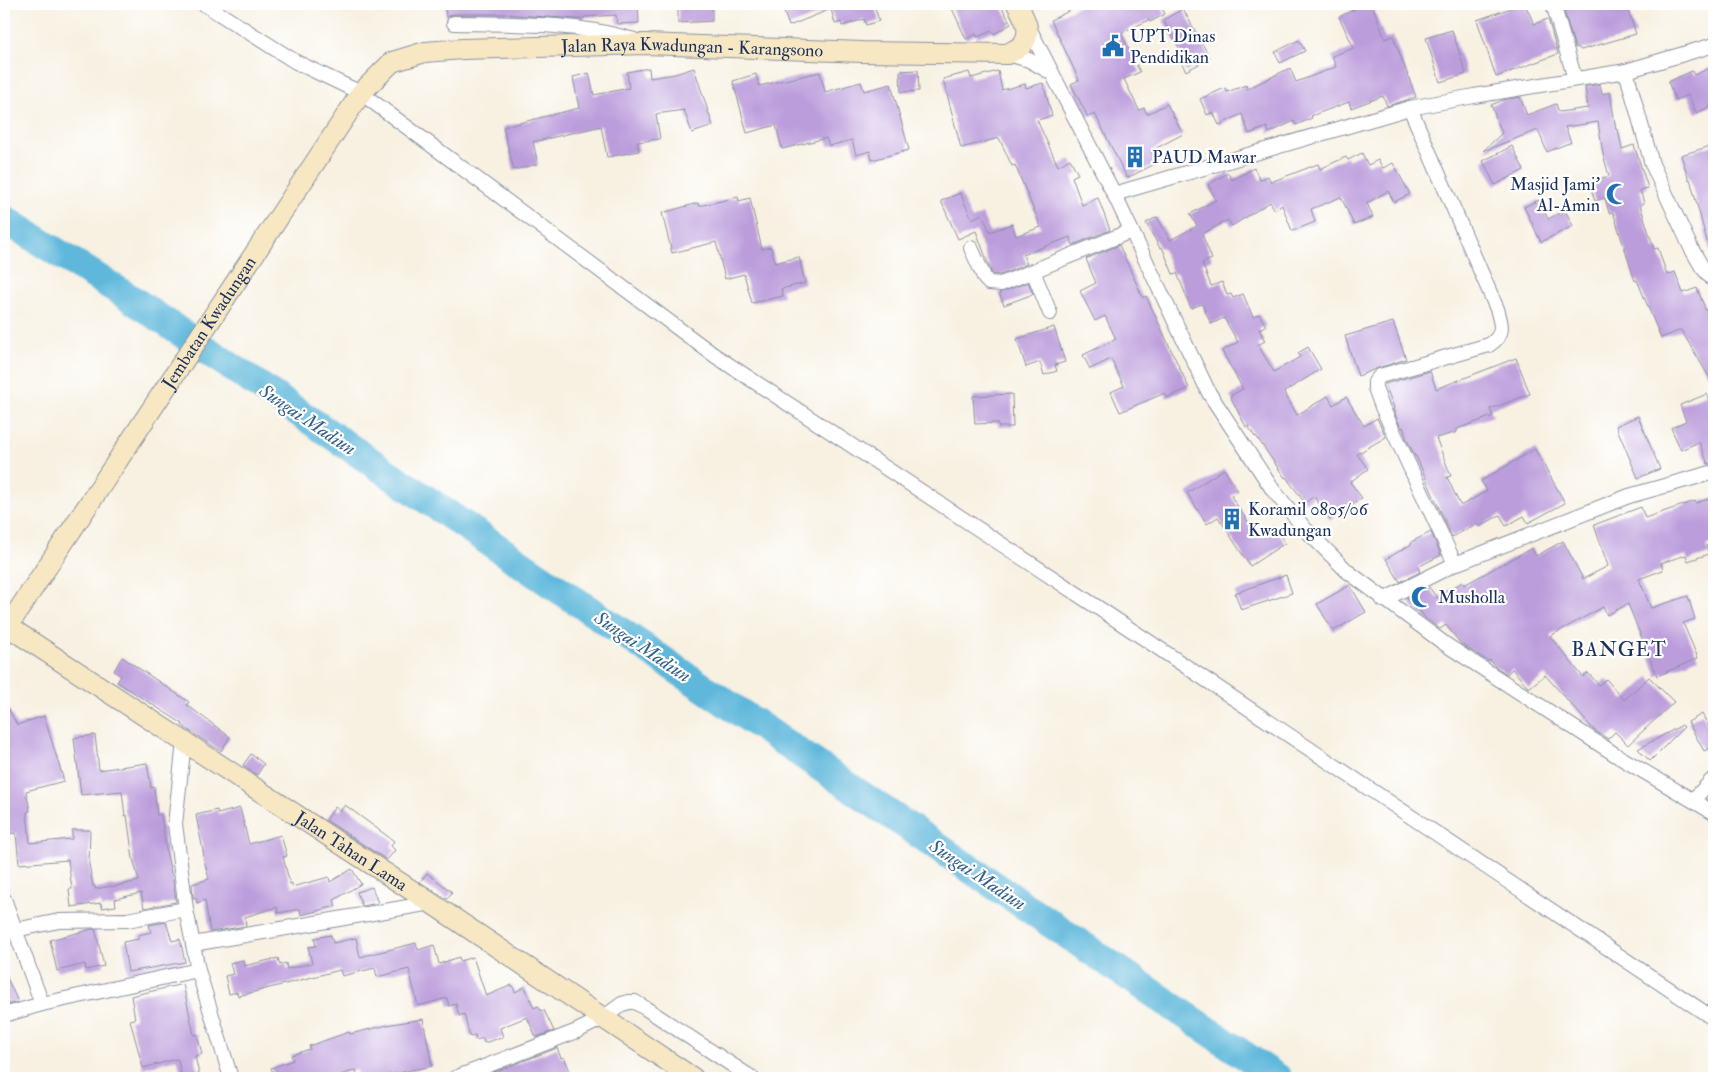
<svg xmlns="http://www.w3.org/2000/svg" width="1718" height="1082" viewBox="0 0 1718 1082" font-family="'IM FELL Double Pica',serif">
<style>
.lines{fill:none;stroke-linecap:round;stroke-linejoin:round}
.river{stroke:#5eb8db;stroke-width:29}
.building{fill:#bc9ddc}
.minor-casing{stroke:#8a90a0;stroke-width:16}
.secondary-casing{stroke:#8a90a0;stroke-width:22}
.minor{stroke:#fff;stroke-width:14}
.secondary{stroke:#f7e8c3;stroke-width:20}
.labels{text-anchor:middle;stroke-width:4.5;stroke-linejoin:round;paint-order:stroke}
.poi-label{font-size:18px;fill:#1b2f5e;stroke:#fff;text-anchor:start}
.street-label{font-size:18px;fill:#1b2f5e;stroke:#fff}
.water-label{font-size:19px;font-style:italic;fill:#325f8a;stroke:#fff}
.quarter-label{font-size:20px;letter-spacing:1px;fill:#1b2f5e;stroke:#fff}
</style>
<rect width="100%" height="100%" fill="#fff"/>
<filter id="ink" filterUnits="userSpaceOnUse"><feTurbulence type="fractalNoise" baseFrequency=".02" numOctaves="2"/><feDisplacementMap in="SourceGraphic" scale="10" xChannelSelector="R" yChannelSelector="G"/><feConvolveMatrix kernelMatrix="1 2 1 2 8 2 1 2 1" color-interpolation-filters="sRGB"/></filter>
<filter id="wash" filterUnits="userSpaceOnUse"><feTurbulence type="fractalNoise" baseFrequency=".0096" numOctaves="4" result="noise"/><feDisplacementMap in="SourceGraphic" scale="20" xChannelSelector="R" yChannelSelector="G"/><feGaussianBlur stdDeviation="1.12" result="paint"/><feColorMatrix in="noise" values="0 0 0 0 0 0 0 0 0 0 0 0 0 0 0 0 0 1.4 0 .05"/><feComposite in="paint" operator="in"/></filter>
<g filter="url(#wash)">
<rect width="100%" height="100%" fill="#f8f1e2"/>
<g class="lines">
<!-- river -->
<polyline class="river" points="4,219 130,298 1278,1078"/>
</g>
<g id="blocks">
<!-- building -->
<g class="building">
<polygon points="445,4 638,4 639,23 617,24 616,15 584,17 584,19 577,19 502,14 454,14 446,17"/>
<polygon points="678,4 712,4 712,21 678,23"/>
<polygon points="781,4 874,4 879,21 866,25 864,19 842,26 841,22 835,24 831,9 789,26"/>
<polygon points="950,4 1000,4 1011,24 994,34 992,31 977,37 976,34 966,39"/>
<polygon points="1083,4 1160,4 1165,14 1150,22 1149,20 1121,33 1140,72 1124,79 1139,110 1144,108 1147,114 1167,104 1183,134 1151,151 1157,163 1127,178 1095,114 1088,117 1071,84 1079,80 1051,20"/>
<polygon points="1353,4 1372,4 1385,39 1393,36 1416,97 1387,106 1383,96 1351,108 1349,102 1311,116 1312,118 1296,125 1294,121 1269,133 1267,127 1249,134 1242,114 1219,125 1213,112 1207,115 1200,99 1225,88 1227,92 1246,85 1247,89 1290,68 1296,82 1336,67 1332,56 1354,48 1339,17 1355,9"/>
<polygon points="1512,4 1525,4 1534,24 1548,19 1558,54 1496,77 1477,20 1514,7"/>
<polygon points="1562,4 1626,4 1636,34 1581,50 1577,47 1575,48"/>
<polygon points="1183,9 1210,58 1186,71 1178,57 1183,55 1163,20"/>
<polygon points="1452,30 1466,74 1440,82 1426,38"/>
<polygon points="1299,40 1305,51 1280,63 1275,52"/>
<polygon points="1714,66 1714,105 1696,113 1688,95 1676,100 1668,82 1692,71 1694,75"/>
<polygon points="649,68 650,78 675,74 694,68 713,126 692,133 684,110 656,114 660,139 637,142 639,151 607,157 601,126 533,142 538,164 514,170 503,127 579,108 573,77 589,73 594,95 629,88 627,72"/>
<polygon points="918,70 919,91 901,92 900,71"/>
<polygon points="998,71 1002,90 1025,84 1026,88 1043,83 1052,116 1037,120 1058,166 1070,159 1078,174 1072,177 1082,205 1098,198 1110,230 1073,245 1070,237 1023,255 1027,264 1000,275 992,274 976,231 958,239 941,201 960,193 972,219 982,214 990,232 1012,224 1016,236 1041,227 1015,165 1012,166 999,138 961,148 943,79 969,72 971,78"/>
<polygon points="820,72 825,92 861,82 864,91 891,84 909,150 872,160 870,151 856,155 852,140 829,146 826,138 782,149 776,125 747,133 733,81 756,74 759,86"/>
<polygon points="1600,84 1602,94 1610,92 1616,130 1618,129 1622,149 1634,145 1648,188 1640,190 1644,203 1640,205 1654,249 1658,248 1667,275 1675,272 1683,293 1697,288 1714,331 1714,385 1681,330 1661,338 1637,280 1635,281 1613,212 1609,213 1605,198 1595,201 1589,182 1609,176 1603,154 1598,122 1565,127 1571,142 1547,152 1538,130 1483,151 1502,133 1491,105 1503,100 1520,97 1527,115 1556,104 1559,112 1588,108 1585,87"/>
<polygon points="1714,145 1714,251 1710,252 1690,179 1689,180 1681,155"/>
<polygon points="1512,146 1524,170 1495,185 1483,161"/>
<polygon points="1362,153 1368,165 1378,160 1383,168 1393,163 1410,194 1394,202 1388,191 1367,203 1373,217 1354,225 1341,197 1311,209 1315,222 1292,231 1282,205 1275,210 1270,202 1232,226 1228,220 1202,234 1212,259 1202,263 1211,286 1222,282 1227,295 1231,294 1233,298 1243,294 1253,317 1259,314 1266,326 1259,329 1265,341 1258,345 1274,372 1300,357 1298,353 1308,347 1321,369 1284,392 1297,415 1328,396 1333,405 1346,397 1364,426 1377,418 1386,437 1357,454 1368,469 1350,482 1362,498 1330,520 1314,496 1305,503 1286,477 1285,478 1256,436 1255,437 1248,426 1246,427 1230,396 1243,389 1222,351 1238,342 1224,318 1211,324 1202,304 1191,308 1177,273 1173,274 1162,247 1160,248 1146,223 1157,217 1170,240 1197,226 1190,214 1216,200 1208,185 1228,173 1232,180 1254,168 1260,180 1268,176 1271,182 1318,164 1320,169 1346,157 1348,160"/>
<polygon points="738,197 739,201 750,198 762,249 771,247 775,263 799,257 805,283 781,289 783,296 752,303 744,274 725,279 716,242 672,253 662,213 698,203 699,206"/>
<polygon points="1539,200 1548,219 1565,210 1573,226 1541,242 1524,207"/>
<polygon points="1119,245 1143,298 1146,296 1189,388 1167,398 1165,393 1120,412 1111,392 1124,386 1111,359 1090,369 1083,355 1116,339 1105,316 1095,321 1080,291 1096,283 1086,259"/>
<polygon points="1028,282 1033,294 1004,305 999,293"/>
<polygon points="1393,322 1406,359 1378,368 1358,376 1345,336"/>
<polygon points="1054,327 1065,362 1055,365 1057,371 1044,375 1040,362 1026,367 1017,339"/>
<polygon points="1516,358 1530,394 1490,409 1493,416 1457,429 1457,432 1436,438 1451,476 1447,477 1460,505 1462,505 1487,491 1481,481 1535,449 1565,503 1528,523 1524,516 1506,526 1500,515 1479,527 1477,524 1452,537 1416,456 1415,456 1407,440 1403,427 1401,428 1393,409 1394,408 1385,384 1430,371 1436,389"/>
<polygon points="1012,394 1013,427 998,427 998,423 975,424 973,396"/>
<polygon points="1707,394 1714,412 1714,463 1708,464 1699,442 1681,450 1671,428 1686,421 1680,405"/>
<polygon points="1638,416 1660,469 1638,478 1616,426"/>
<polygon points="1224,469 1238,491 1231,496 1258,537 1274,526 1285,543 1250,566 1218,517 1207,524 1187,493"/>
<polygon points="1714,497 1714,542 1706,546 1709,554 1688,561 1686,555 1661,563 1663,570 1639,579 1651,608 1688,596 1695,619 1683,623 1698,658 1657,676 1628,604 1607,615 1603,607 1550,636 1583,677 1588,673 1599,685 1606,679 1624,700 1649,677 1674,702 1628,745 1615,732 1608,739 1594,730 1545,675 1529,688 1512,669 1507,674 1496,667 1490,660 1488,661 1461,644 1446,625 1440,629 1425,618 1418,608 1415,610 1407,598 1429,587 1437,598 1462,582 1464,585 1532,548 1536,556 1563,541 1583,579 1608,566 1594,525 1641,507 1645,518 1695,501 1696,503"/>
<polygon points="1431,532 1441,555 1418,567 1420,572 1400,582 1386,559 1412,544 1411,542"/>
<polygon points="1286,575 1292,593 1241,610 1235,593"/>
<polygon points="1350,585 1366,612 1333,631 1317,604"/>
<polygon points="122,657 189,702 187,705 230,737 221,751 188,730 182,725 183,724 117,682 121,676 114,671"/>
<polygon points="4,700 17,725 44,716 64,781 26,791 30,811 27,812 30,843 72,839 72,830 90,830 89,864 93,886 95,886 95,889 112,886 112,887 139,881 133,859 127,815 125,816 122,791 81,795 74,738 95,735 99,770 147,763 151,788 154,787 157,815 161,814 167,856 173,880 176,902 144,908 141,893 115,899 116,906 102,908 101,903 71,907 69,889 72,889 68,860 19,864 16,833 4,834"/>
<polygon points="1702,714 1714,736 1714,746 1704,751 1688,722"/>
<polygon points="1682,725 1684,727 1650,761 1638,749"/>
<polygon points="251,754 264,764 257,775 243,765"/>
<polygon points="345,805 394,841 391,846 395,850 387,860 326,820 335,807 340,811"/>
<polygon points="240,808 249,844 281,835 287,856 283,857 290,884 292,883 292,887 329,877 330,882 352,869 361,884 334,900 336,906 301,915 300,909 278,913 277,907 245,917 246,926 210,932 205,900 197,903 196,898 193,898 192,884 209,879 203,856 204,856 196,815 217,810 218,814"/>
<polygon points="427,873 452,892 447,899 420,882"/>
<polygon points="372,887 378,903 362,906 357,892"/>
<polygon points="166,922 172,941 180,939 185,962 128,972 123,942 139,939 138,935 151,932 149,925"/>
<polygon points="92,929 95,929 104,966 86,970 85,964 57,971 50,940"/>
<polygon points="331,935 333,943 356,938 360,957 416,943 418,950 434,945 439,964 459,957 460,961 473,957 486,996 512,985 515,992 525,987 534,1008 538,1006 541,1011 544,1010 554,1031 536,1037 527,1017 500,1028 503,1037 484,1043 483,1038 476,1040 475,1035 470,1037 464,1014 459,1016 456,1004 449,1006 447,998 418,1006 409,969 377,977 375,968 342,976 340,970 238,996 237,992 229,994 225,976 233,974 230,963 243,960 244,966 278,958 280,965 286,963 287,969 312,963 308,947 316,946 314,938"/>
<polygon points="4,971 18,1002 4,1006"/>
<polygon points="183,984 194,1035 197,1034 202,1054 195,1056 199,1074 182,1078 178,1060 176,1059 143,1068 130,1020 135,1019 131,996"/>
<polygon points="423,1019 432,1066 372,1078 358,1078 356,1070 331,1078 275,1078 271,1068 293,1060 291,1055 310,1049 309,1046 349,1032 350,1034 392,1024"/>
<polygon points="557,1048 561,1058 564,1057 573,1078 483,1078 482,1077"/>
</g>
</g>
</g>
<g filter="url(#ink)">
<use href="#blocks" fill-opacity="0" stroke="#8a90a0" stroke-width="1"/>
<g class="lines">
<!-- minor casing -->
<g class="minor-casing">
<g id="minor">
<polyline points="204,4 296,62 361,93 714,355 1103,611 1714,1019"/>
<polyline points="1553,4 1575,79"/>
<path d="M 454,23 C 513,24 576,22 634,40"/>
<polyline points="1028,26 1114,194 1209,393 1273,490 1306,530 1347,571 1445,644 1616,755 1714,813"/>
<polyline points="1008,54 1029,60 1050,72"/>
<polyline points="1626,71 1652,164 1691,248 1702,267 1714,281"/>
<path d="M 1410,108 L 1497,309 C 1502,325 1505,335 1489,345 L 1380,376 L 1375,382 L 1375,388 L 1382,407 L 1455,564"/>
<polyline points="1114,194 1410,108 1474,96 1626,71 1714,45"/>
<polyline points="971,248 985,279 989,283 1001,284 1131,231"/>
<polyline points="1033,271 1050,313"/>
<polyline points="1383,600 1455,564 1629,496 1714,472"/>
<polyline points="184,742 175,824 186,909 198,970 231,1078"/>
<polyline points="1693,800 1714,778"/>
<polyline points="4,899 42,1004"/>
<polyline points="15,930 59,921 127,920 186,909"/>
<polyline points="193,944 431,903"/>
<polyline points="4,1015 42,1004 198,970"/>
<polyline points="455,1078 577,1031 603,1018 622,1004 629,1002 635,1002 645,1008 752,1078"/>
</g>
</g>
<!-- secondary casing -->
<g class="secondary-casing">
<g id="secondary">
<path id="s1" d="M 4,624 L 431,903 L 693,1078"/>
<path id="s2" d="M 8,626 L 361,93 L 392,62 L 425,52 L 463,49 L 646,44 L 862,52 L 1008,54 C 1012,51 1018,49 1022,45 C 1034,32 1023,16 1017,4"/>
</g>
</g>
<!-- minor -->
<use href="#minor" class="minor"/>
<!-- secondary -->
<use href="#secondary" class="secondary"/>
</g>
</g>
<!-- icons -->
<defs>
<g id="civic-bare" transform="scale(1.725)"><path d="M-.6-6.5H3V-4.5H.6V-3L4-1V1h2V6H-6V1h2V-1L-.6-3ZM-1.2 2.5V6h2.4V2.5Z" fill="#1f6fb2" stroke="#fff" stroke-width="2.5" paint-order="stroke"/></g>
<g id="building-bare" transform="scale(1.725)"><path d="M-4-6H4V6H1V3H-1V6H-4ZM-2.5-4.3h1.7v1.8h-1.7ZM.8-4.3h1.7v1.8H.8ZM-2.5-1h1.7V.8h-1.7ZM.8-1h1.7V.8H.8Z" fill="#1f6fb2" stroke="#fff" stroke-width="2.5" paint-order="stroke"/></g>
<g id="mosque-bare" transform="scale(1.725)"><path d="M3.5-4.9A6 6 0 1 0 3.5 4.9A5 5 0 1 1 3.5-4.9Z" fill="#1f6fb2" stroke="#fff" stroke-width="2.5" paint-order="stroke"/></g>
</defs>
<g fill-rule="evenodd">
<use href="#civic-bare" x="1113" y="46"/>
<use href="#building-bare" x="1135" y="157"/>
<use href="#mosque-bare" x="1617" y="194"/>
<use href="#building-bare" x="1232" y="519"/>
<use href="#mosque-bare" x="1422" y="597"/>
</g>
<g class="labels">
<!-- poi labels -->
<g class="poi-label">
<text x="1130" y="42">UPT Dinas<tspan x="1130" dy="21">Pendidikan</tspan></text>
<text x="1152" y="163">PAUD Mawar</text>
<text x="1600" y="190" text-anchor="end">Masjid Jami'<tspan x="1600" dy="21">Al-Amin</tspan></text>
<text x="1248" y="515">Koramil 0805/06<tspan x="1248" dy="21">Kwadungan</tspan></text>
<text x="1438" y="603">Musholla</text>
</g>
<!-- street labels -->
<g class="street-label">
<text dy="6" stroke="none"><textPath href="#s2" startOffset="985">Jalan Raya Kwadungan - Karangsono</textPath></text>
<text dy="6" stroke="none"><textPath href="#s2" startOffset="364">Jembatan Kwadungan</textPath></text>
<text dy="6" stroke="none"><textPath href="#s1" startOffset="415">Jalan Tahan Lama</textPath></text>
</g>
<!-- water labels -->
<g class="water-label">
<text transform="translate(308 419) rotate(34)" y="7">Sungai Madiun</text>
<text transform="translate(643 646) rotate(34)" y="7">Sungai Madiun</text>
<text transform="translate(978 874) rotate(34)" y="7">Sungai Madiun</text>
</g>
<!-- quarter labels -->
<g class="quarter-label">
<text x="1619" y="656">BANGET</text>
</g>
</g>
<!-- margin -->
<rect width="1718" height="1082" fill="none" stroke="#fff" stroke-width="20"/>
</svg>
